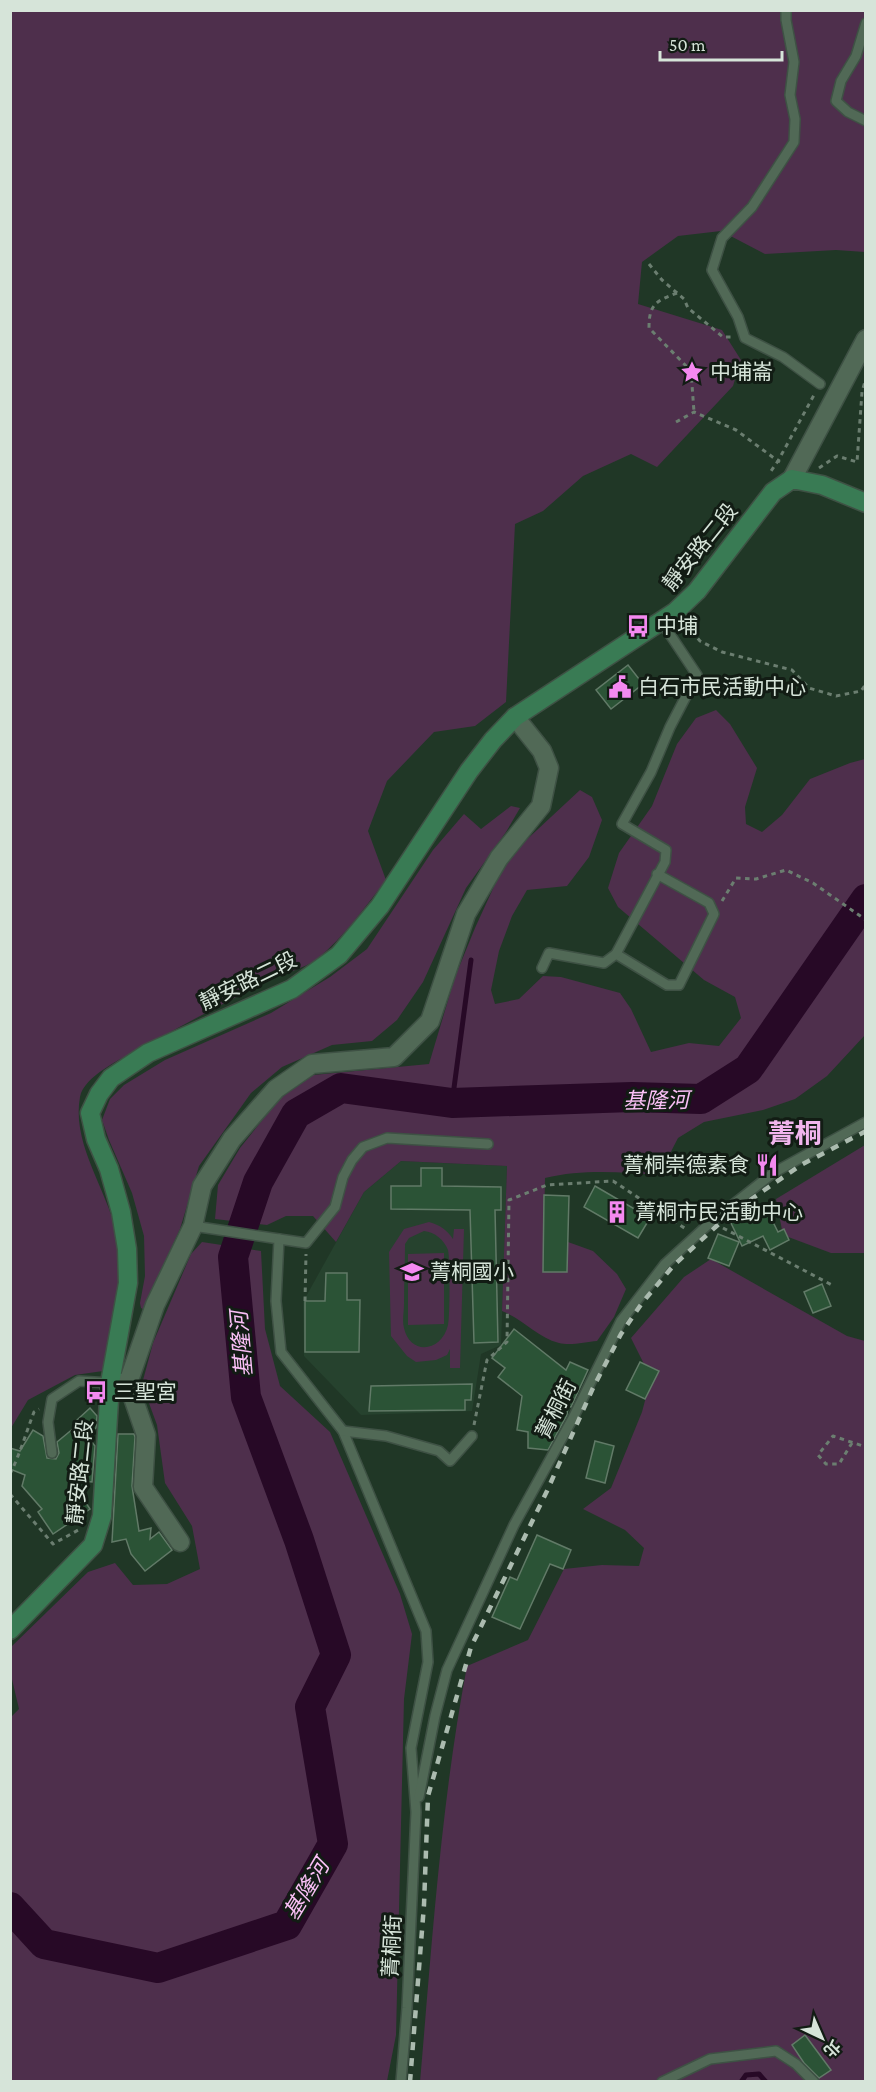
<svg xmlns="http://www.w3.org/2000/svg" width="876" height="2092" viewBox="0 0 876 2092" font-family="'Crimson Pro','Noto Sans TC',serif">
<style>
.built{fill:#26422e}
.green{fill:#4e2f4c;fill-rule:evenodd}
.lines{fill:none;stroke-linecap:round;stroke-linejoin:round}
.stream{stroke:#270926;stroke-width:5}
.river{stroke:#270926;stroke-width:30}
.building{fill:#2b5336;stroke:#617a67;stroke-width:1.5}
.lane-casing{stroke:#3e5144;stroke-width:12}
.street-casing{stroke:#3e5144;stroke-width:21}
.secondary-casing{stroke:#3e5144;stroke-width:21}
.path{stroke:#6b7e70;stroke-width:3;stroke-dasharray:4.5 4.5;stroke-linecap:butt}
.lane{stroke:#516956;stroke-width:9}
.street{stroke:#516956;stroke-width:18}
.secondary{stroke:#397b54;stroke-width:18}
.rail{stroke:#abbbaf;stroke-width:4.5;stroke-dasharray:8 8;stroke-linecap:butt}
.labels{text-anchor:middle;stroke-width:6;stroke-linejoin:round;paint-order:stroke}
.poi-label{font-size:21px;fill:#d6e4d9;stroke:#121c14;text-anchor:start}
.street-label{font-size:21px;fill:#d6e4d9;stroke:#121c14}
.water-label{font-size:22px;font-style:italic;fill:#f9bff5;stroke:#121c14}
.district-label{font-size:27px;font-weight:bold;fill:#f1b5ed;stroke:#121c14}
</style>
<rect width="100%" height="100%" fill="#203726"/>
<!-- built -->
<polygon class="built" points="401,1161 507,1166 501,1345 481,1354 472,1411 361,1415 304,1356 303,1302 364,1192"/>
<!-- green -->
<g class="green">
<path d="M 11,11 L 865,11 L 865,252 L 836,250 L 765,254 L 721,231 L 678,236 L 642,262 L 638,304 L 722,330 L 741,360 L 733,386 L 657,467 L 631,454 L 583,476 L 543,511 L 515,524 L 506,702 L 475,726 L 434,732 L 387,781 L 368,831 L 386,880 C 365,907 344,937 317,959 C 304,969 283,973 267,981 C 224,1003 181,1026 139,1049 C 121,1059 84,1076 80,1097 C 71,1146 110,1193 118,1240 C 125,1278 110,1333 103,1371 L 75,1375 L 28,1400 L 11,1428 Z"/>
<path d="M 716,710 L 730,724 L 757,768 L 745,807 L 746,824 L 762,832 L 782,815 L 810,779 L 850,763 L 865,759 L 865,1035 L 827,1076 L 795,1099 L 763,1110 L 704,1122 L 678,1138 L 659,1175 C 621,1172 582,1169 545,1178 L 543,1272 L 567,1272 L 568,1242 L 593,1251 L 617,1274 L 626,1289 L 614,1317 L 597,1341 C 586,1342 570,1346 559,1343 C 537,1337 523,1319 502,1311 L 507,1166 L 401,1161 L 364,1192 L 336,1242 L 313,1216 L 286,1216 L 267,1225 L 215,1219 L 218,1185 L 240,1148 L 279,1099 L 313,1075 L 429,1064 L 455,977 L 475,928 L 507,858 L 580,790 L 592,797 L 602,820 L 589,857 L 567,886 L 527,890 L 512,916 L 499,951 L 491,990 L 495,1004 L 519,999 L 543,976 L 561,977 L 620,993 L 631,1009 L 651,1052 L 689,1043 L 719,1046 L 741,1018 L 735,997 L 704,980 L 618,907 L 608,888 L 619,853 L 652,806 L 677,744 L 696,718 Z"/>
<polygon points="511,806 520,808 506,832 466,888 423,982 397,1020 372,1041 332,1045 282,1067 251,1093 199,1166 180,1229 143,1309 141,1308 140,1303 145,1276 144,1236 132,1193 109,1140 102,1120 110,1099 124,1085 165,1060 271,1013 330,977 367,949 433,850 464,814 481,829"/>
<polygon points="865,1145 865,1253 831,1253 783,1235 776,1199"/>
<path d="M 429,1222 C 440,1225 447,1230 453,1239 L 454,1229 L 464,1229 L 460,1368 L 450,1368 L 450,1349 L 447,1355 L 436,1360 L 416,1362 L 407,1356 L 391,1336 L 389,1252 L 404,1229 ZM 424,1231 C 435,1232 444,1240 448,1250 C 450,1257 450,1317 448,1325 C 442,1352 410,1356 404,1328 C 402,1321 404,1312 404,1304 C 404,1284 405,1264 405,1244 L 409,1238 Z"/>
<polygon points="202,1242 261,1251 265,1329 280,1386 330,1432 400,1594 412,1634 404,1699 396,2035 387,2081 11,2081 10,1718 19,1709 11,1675 11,1647 88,1572 115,1563 133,1585 167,1584 200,1569 192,1526 165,1483 157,1425 142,1384 153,1343 191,1254"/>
<polygon points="444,1253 444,1324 408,1325 408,1254"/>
<path d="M 711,1259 L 847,1336 L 865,1341 L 865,2081 L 420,2082 C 432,1943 441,1803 467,1666 L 528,1640 L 564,1569 L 602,1565 L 639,1566 L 644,1548 L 625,1530 L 583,1509 L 611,1488 L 642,1412 L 651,1378 L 631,1338 L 684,1277 Z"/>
</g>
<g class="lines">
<!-- stream -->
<g class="stream">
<polyline points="452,1103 471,960"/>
<polyline points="741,2082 746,2075 759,2074 766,2082"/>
</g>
<!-- river -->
<polyline class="river" points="10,1907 44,1944 158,1968 287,1925 333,1844 310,1707 336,1655 299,1540 246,1397 233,1257 258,1182 296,1114 341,1088 452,1103 632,1097 701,1099 748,1069 866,899"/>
</g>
<!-- building -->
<g class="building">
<polygon points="628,665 643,684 611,709 596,690"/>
<polygon points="421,1168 442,1168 442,1186 501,1187 501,1210 495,1210 498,1342 474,1343 470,1210 391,1209 391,1186 421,1186"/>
<polygon points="595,1186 650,1218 638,1238 584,1207"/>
<polygon points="544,1195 569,1196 567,1272 543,1272"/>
<polygon points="764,1204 778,1232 784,1229 789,1240 770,1250 763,1236 742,1246 730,1221"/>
<polygon points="718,1234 739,1242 729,1266 708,1258"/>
<polygon points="326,1273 347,1273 347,1300 360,1300 359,1352 305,1352 305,1301 325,1301"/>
<polygon points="822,1284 831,1306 813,1313 804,1292"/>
<polygon points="514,1329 566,1370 570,1362 588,1370 571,1407 568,1406 567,1415 548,1450 528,1448 528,1432 517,1430 522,1396 498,1377 505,1368 492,1358"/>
<polygon points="640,1362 659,1371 645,1399 626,1390"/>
<polygon points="472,1384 471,1400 465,1400 465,1410 369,1411 371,1386"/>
<polygon points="90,1408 97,1416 96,1428 87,1436 95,1446 92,1482 71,1480 90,1509 53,1534 38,1512 42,1509 22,1486 25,1475 10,1469 10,1448 20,1451 33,1430 43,1436 47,1458 56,1459 59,1453 57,1442 80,1423 77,1420"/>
<polygon points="118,1434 134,1434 135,1437 132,1486 139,1531 151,1528 150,1539 159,1532 172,1550 145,1571 131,1554 126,1539 112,1542"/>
<polygon points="595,1441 614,1446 605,1483 586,1478"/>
<polygon points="537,1535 571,1550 563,1569 550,1564 520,1629 492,1617 510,1577 517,1580"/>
<polygon points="805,2035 831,2070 819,2078 804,2063 792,2045"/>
</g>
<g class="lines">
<!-- lane casing -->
<g class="lane-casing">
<g id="lane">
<polyline points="786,10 786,20 794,62 790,95 795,119 794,142 752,207 722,238 712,270 738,317 745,338 783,357 820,384"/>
<polyline points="866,23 856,56 841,81 836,101 848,112 866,121"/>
<polyline points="616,954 667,985 679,985 714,914 709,903 657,874"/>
<polyline points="542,968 549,953 604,963 616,954 665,862 666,850 622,824 651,772 670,727 697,675 661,621"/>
<polyline points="193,1226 279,1239 276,1301 281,1352 343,1431 426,1631 428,1662 411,1748 416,1812 407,2008 401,2082"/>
<polyline points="279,1239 306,1243 335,1207 343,1177 352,1160 363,1147 387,1138 488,1144"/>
<polyline points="343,1431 386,1436 439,1451 450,1461 472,1436"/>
<polyline points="52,1453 48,1422 52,1399 79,1381 110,1383"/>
<polyline points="419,1797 435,1716 447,1670 514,1525 573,1418 621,1321 665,1264 711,1222 773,1173 866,1122"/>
<polyline points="662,2082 710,2059 776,2051 796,2064 814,2082"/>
</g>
</g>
<!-- street casing -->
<g class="street-casing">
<g id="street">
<polyline points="792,479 866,339"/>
<polyline points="118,1383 128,1383 146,1435 143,1487 180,1542"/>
<polyline points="128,1383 155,1305 193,1226 202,1186 232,1139 276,1089 312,1064 394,1057 430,1021 466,914 499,858 541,806 549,768 542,751 515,717"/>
</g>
</g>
<!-- secondary casing -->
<g class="secondary-casing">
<polyline id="secondary" points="10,1630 93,1545 102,1516 110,1383 128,1283 127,1249 121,1212 109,1169 96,1139 90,1113 99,1094 111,1078 148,1053 292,989 339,955 380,906 469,771 493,740 515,717 675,612 697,591 773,492 792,479 822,485 866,503"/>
</g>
<!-- path -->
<g class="path">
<polyline points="649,264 662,280 684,299 688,308 723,337 732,337"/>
<path d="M 677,293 C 656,301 649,304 649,328 L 691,371 L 694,412"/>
<polyline points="676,422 694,412 736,430 778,461 769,474"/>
<polyline points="780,462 778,461 814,395"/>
<polyline points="819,468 837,456 857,462 862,392 866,378"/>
<polyline points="686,625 700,641 722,652 792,670 809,688 836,696 861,691 866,684"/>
<polyline points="722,901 736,878 756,879 786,870 813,883 866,920"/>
<polyline points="723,1228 832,1285"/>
<polyline points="305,1301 306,1254"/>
<polyline points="474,1425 487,1360 507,1342 509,1200 547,1185 613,1181 686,1229"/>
<polyline points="852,1443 839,1464 826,1464 818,1455 833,1436 866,1447"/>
<path d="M 10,1474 C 20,1454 26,1433 34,1412 L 39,1409"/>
<polyline points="10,1494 53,1544 80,1529"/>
</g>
<!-- lane -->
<use href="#lane" class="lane"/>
<!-- street -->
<use href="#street" class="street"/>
<!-- secondary -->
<use href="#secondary" class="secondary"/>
<!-- rail -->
<polyline class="rail" points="410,2082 424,1905 428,1796 471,1647 547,1491 593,1388 621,1334 642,1303 674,1265 721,1222 750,1200 801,1165 866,1131"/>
</g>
<!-- icons -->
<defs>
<g id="sight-bare" transform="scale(1.8)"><path d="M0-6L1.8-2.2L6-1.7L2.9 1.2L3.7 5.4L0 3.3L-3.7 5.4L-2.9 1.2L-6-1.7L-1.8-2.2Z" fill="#f489f0" stroke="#121c14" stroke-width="2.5" paint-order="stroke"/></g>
<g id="bus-bare" transform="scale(1.8)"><path d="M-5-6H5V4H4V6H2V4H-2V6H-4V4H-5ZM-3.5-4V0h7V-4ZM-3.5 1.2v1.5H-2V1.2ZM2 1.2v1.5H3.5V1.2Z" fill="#f489f0" stroke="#121c14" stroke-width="2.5" paint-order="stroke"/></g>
<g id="civic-bare" transform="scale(1.8)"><path d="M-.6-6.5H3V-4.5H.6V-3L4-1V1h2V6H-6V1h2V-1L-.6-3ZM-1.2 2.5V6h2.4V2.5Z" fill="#f489f0" stroke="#121c14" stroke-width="2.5" paint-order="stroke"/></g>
<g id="restaurant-bare" transform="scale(1.8)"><path d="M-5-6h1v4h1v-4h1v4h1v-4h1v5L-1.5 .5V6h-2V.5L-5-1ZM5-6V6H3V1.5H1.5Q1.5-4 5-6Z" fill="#f489f0" stroke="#121c14" stroke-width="2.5" paint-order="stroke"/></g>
<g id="building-bare" transform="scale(1.8)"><path d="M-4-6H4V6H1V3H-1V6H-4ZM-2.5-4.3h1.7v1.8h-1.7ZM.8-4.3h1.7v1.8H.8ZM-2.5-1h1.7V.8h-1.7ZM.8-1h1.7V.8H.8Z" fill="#f489f0" stroke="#121c14" stroke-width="2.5" paint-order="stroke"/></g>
<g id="school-bare" transform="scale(1.8)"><path d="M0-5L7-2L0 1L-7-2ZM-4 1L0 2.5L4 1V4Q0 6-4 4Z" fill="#f489f0" stroke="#121c14" stroke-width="2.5" paint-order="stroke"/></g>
</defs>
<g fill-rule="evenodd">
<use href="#sight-bare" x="692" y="372"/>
<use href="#bus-bare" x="638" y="626"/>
<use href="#civic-bare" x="620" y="687"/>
<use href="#restaurant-bare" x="767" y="1165"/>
<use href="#building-bare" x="617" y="1212"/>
<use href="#school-bare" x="412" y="1272"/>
<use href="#bus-bare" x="96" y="1392"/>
</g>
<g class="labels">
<!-- poi labels -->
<g class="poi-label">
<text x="710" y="379">中埔崙</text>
<text x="656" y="633">中埔</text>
<text x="638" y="694">白石市民活動中心</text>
<text x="749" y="1172" text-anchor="end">菁桐崇德素食</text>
<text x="635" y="1219">菁桐市民活動中心</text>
<text x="430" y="1279">菁桐國小</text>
<text x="114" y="1399">三聖宮</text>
</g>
<!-- street labels -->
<g class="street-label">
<text transform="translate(700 547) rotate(-51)" y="7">靜安路二段</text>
<text transform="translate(248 981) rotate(-26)" y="7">靜安路二段</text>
<text transform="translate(556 1409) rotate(-63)" y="7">菁桐街</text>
<text transform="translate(80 1472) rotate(-84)" y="7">靜安路二段</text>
<text transform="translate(392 1946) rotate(-87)" y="7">菁桐街</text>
</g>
<!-- water labels -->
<g class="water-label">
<text transform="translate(656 1100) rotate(-1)" y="8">基隆河</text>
<text transform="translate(241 1344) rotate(-95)" y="8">基隆河</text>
<text transform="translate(306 1889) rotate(-59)" y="8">基隆河</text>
</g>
<!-- district labels -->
<g class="district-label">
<text x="795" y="1143">菁桐</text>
</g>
</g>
<!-- border -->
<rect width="876" height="2092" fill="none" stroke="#d6e4d9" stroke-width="24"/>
<!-- north arrow -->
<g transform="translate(822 2038) rotate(136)" stroke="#121c14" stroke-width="4.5" paint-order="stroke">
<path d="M0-4.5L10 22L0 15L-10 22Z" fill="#d6e4d9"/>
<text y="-9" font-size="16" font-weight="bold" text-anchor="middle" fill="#d6e4d9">北</text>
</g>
<!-- scale -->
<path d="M660 51v9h122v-9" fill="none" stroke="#d6e4d9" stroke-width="3"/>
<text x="669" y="51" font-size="18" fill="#d6e4d9" stroke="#121c14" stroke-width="4.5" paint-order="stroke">50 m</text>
</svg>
